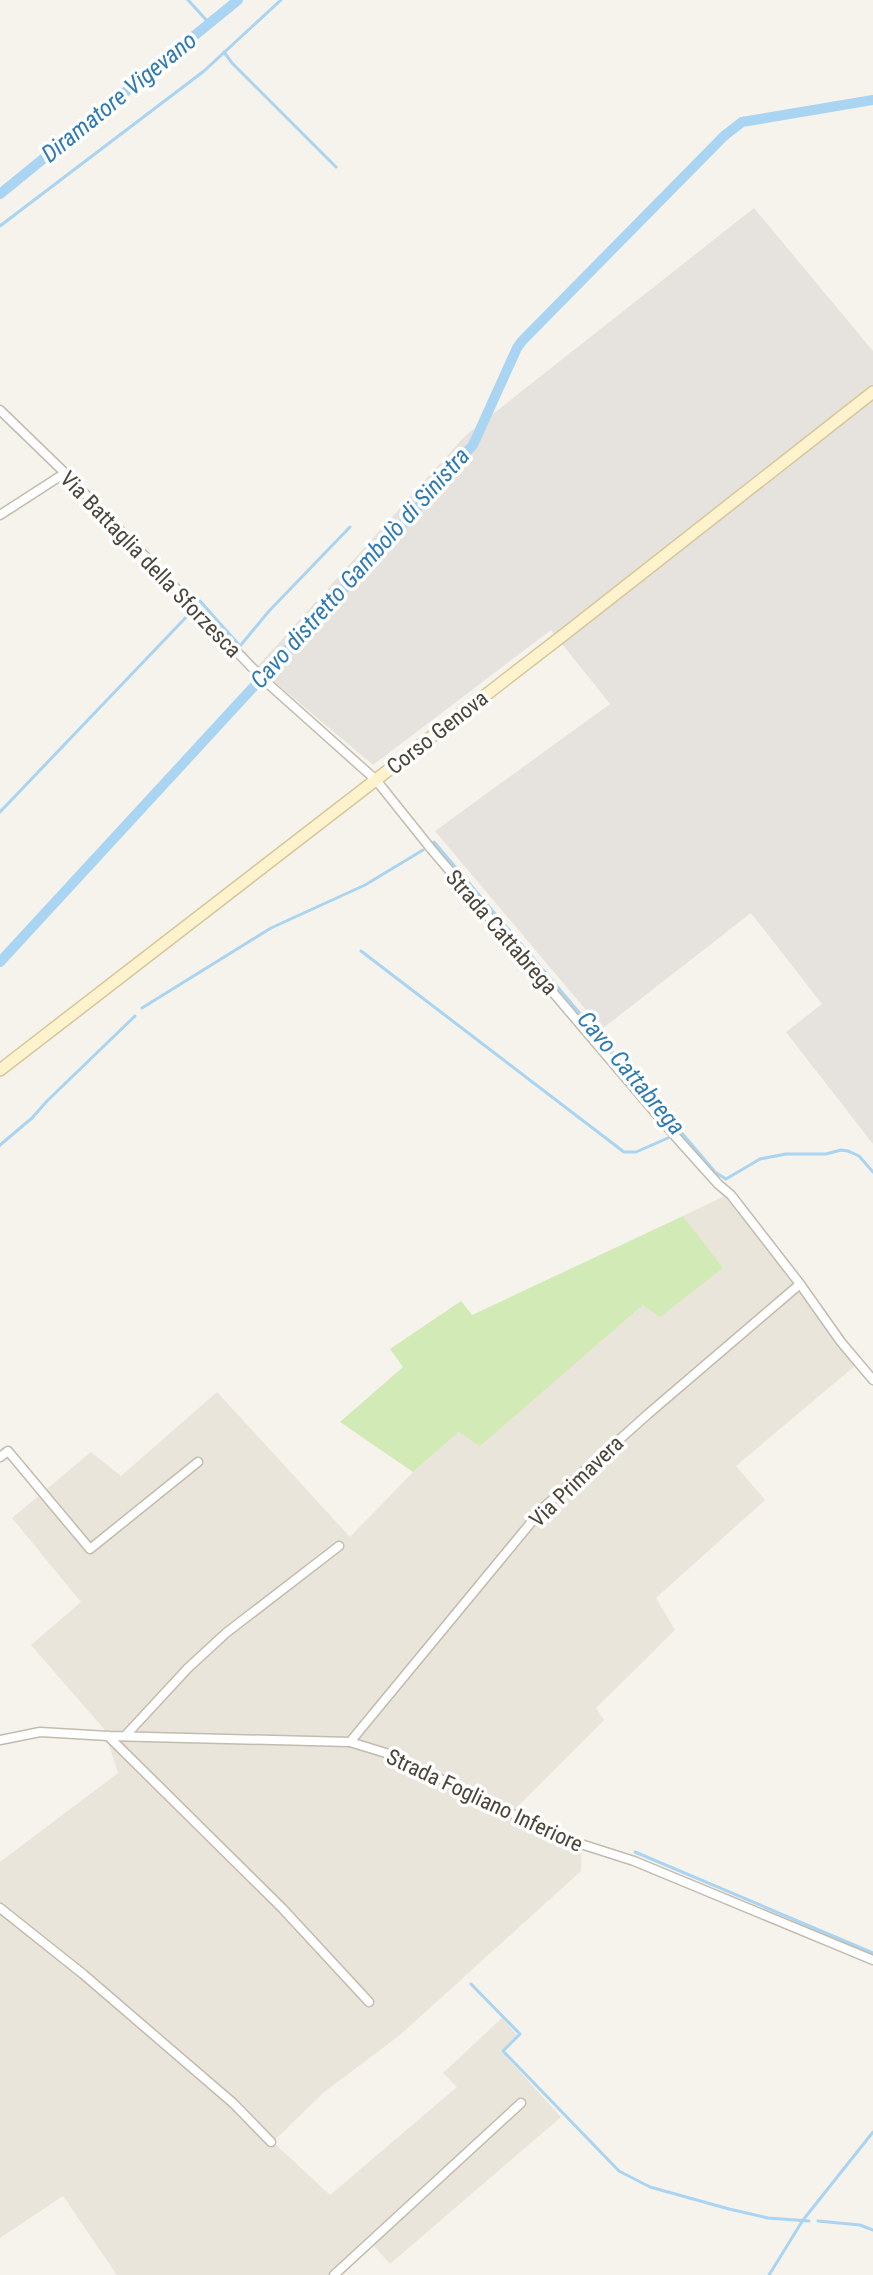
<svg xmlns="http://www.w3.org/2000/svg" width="873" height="2275" viewBox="0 0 873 2275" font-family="'Roboto Condensed',sans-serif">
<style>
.residential{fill:#eae5da}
.industrial{fill:#e6e2dd}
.green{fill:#d2eab5}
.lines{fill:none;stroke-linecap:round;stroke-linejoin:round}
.stream{stroke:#a9d4f2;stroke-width:3}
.canal{stroke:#a9d4f2;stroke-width:10}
.minor-casing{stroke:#c2bbae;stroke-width:11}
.secondary-casing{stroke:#d6c79b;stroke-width:14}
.minor{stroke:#fff;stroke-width:8}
.secondary{stroke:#fff3cd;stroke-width:11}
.labels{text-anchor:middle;stroke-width:7;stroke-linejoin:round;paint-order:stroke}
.street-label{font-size:22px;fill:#4b4439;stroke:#fff}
.water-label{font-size:24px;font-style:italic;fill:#2e7ab2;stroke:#fff}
</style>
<rect width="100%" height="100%" fill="#f6f3ec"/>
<!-- residential -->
<polygon class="residential" points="731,1193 803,1281 843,1341 856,1365 736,1466 765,1500 656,1598 675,1630 596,1708 604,1720 515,1809 556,1831 582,1840 581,1871 400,2035 323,2093 273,2142 330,2195 457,2087 443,2073 502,2018 517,2035 501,2051 561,2117 390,2264 373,2245 340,2275 117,2275 63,2196 0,2238 0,1862 118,1773 104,1729 31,1645 81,1602 12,1518 91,1452 121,1476 217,1392 350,1537 413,1472 459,1432 480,1445 643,1305 722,1268 683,1216"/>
<!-- industrial -->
<polygon class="industrial" points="754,208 873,351 873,1144 786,1032 822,1004 751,913 602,1029 435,831 610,704 551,630 373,765 257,667 465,436"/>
<!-- green -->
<polygon class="green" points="683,1216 723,1268 660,1317 643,1305 480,1446 459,1432 413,1472 340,1422 403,1367 390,1349 461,1301 472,1315"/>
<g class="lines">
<!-- stream -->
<g class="stream">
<polyline points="188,0 209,23"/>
<polyline points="224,52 232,63 336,167"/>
<polyline points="0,226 204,71 281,0"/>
<polyline points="200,601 240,646 269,611 350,527"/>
<polyline points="0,812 192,611"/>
<polyline points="434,842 715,1172 726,1179 760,1159 786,1154 826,1154 841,1150 848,1151 859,1156 873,1172"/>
<polyline points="361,951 624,1152 636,1152 668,1138"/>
<polyline points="142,1008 271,928 365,885 423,850"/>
<polyline points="0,1145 32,1118 47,1101 135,1016"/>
<polyline points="635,1852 873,1953"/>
<polyline points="471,1984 520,2034 503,2051 619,2171 650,2187 729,2209 768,2218 809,2221"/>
<polyline points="818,2221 860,2225 873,2230"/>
<polyline points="769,2275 803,2220 873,2132"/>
</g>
<!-- canal -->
<g class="canal">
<polyline points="0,194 238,0"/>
<polyline points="0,962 375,555 473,445 517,348 522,341 724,136 742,122 873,100"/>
</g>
<!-- minor casing -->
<g class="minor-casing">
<g id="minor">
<polyline points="0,410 65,473 264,680 376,780 432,850 675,1136 718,1184 731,1195 800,1284 841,1342 873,1380"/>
<polyline points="0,515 65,473"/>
<polyline points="0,1457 8,1451 90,1549 198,1462"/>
<polyline points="108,1736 282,1908 369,2002"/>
<polyline points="125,1736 188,1668 226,1633 339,1546"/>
<polyline points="0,1740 40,1732 108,1736 350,1742 389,1754 562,1838 634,1861 873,1960"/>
<polyline points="350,1742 543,1508 648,1414 800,1284"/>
<polyline points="0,1908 83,1974 233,2103 271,2142"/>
<polyline points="334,2275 521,2103"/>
</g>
</g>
<!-- secondary casing -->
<g class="secondary-casing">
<polyline id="secondary" points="0,1070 566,633 873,392"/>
</g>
<!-- minor -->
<use href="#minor" class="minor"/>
<!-- secondary -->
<use href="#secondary" class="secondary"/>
</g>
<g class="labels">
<!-- street labels -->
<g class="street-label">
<text transform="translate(151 564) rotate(46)" y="8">Via Battaglia della Sforzesca</text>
<text transform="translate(437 732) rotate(-38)" y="8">Corso Genova</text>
<text transform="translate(502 932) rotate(49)" y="8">Strada Cattabrega</text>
<text transform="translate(576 1481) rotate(-44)" y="8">Via Primavera</text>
<text transform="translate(485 1800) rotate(25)" y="8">Strada Fogliano Inferiore</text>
</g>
<!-- water labels -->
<g class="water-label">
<text transform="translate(119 97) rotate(-39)" y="8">Diramatore Vigevano</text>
<text transform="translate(360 568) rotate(-48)" y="8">Cavo distretto Gambolò di Sinistra</text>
<text transform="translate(631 1073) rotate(50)" y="8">Cavo Cattabrega</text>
</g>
</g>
</svg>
